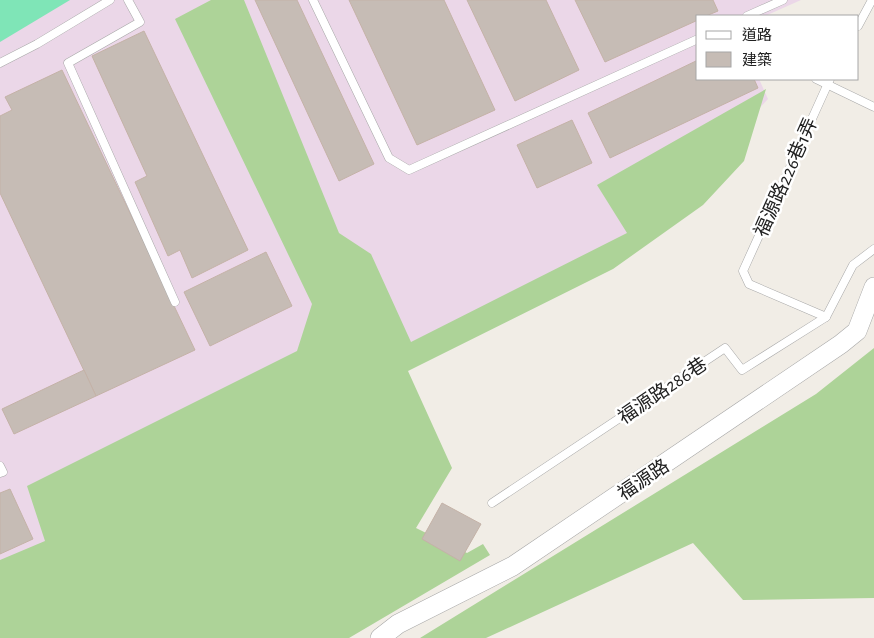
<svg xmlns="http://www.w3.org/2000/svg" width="874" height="638" viewBox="0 0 874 638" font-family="'Alegreya Sans','Noto Sans TC',sans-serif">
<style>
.industrial{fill:#ebd7e8}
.forest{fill:#add398}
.pitch{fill:#7fe5b7}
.building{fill:#c6bcb5;stroke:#c4b2a7}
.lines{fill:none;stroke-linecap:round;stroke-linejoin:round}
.service-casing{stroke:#a7a7a7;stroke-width:9}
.tertiary-casing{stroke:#a7a7a7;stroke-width:20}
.service{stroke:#fff;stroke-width:8}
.tertiary{stroke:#fff;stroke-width:19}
.labels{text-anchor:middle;stroke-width:5;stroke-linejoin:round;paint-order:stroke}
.street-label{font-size:19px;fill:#202020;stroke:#fff}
</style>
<rect width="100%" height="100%" fill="#f1ede6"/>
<!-- industrial -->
<polygon class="industrial" points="0,0 801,0 765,16 698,16 698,79 759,79 768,99 639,240 0,571"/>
<!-- forest -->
<g class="forest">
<polygon points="211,0 244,0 339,233 371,254 411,342 627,233 597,185 766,89 744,161 703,205 613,269 408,371 452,468 416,528 467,553 483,544 490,555 349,638 0,638 0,560 45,541 27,486 297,351 312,304 175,19"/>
<polygon points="874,348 874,598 743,600 693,543 486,638 420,638 816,394"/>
</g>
<!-- pitch -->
<polygon class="pitch" points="0,0 70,0 0,42"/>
<!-- building -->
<g class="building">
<polygon points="255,0 297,0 374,164 339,181"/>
<polygon points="349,0 444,0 495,110 417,145"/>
<polygon points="467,0 546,0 579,70 515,101"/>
<polygon points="575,0 713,0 718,11 706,16 698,16 698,20 605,62"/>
<polygon points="144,31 248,250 192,278 180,250 168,256 135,182 147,176 92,56"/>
<polygon points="698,60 698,79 754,79 758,88 610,158 588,113"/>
<polygon points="62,70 195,350 96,396 0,193 0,116 12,110 5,97"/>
<polygon points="572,120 592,163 537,188 517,145"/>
<polygon points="266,252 292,306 210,346 184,292"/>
<polygon points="84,370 96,396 14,434 2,409"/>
<polygon points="10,489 33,539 0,554 0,493"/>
<polygon points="442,503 481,524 460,561 422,539"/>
</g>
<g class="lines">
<!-- service casing -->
<g class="service-casing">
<g id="service">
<polyline points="128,0 140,22 68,63 175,302"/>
<polyline points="313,0 389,158 409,170 698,39"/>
<polyline points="747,16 783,0"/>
<polyline points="858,26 872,0"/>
<polyline points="0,63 37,44 110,0"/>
<polyline points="816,79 874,107"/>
<polyline points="830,79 743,271 749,284 826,317 853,265 874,249"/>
<polyline points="0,466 3,472 0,473"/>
<polyline points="492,503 725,348 742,370 826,317"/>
</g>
</g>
<!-- tertiary casing -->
<g class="tertiary-casing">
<polyline id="tertiary" points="380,638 398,624 513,566 841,344 857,331 874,287"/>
</g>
<!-- service -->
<use href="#service" class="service"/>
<!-- tertiary -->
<use href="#tertiary" class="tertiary"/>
</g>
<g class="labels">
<!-- street labels -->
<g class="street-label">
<text transform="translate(785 177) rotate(-66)" y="7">福源路226巷1弄</text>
<text transform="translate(662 390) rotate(-34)" y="7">福源路286巷</text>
<text transform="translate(643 479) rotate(-34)" y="7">福源路</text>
</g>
</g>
<!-- legend -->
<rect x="696" y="15" width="162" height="65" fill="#ffffff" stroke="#a6a6a6"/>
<rect x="706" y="31" width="25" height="8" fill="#ffffff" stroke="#a6a6a6"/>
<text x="742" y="40" font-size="15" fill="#202020">道路</text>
<rect x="706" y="52" width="25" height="15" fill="#c6bcb5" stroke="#a6a6a6"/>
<text x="742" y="65" font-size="15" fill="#202020">建築</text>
</svg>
